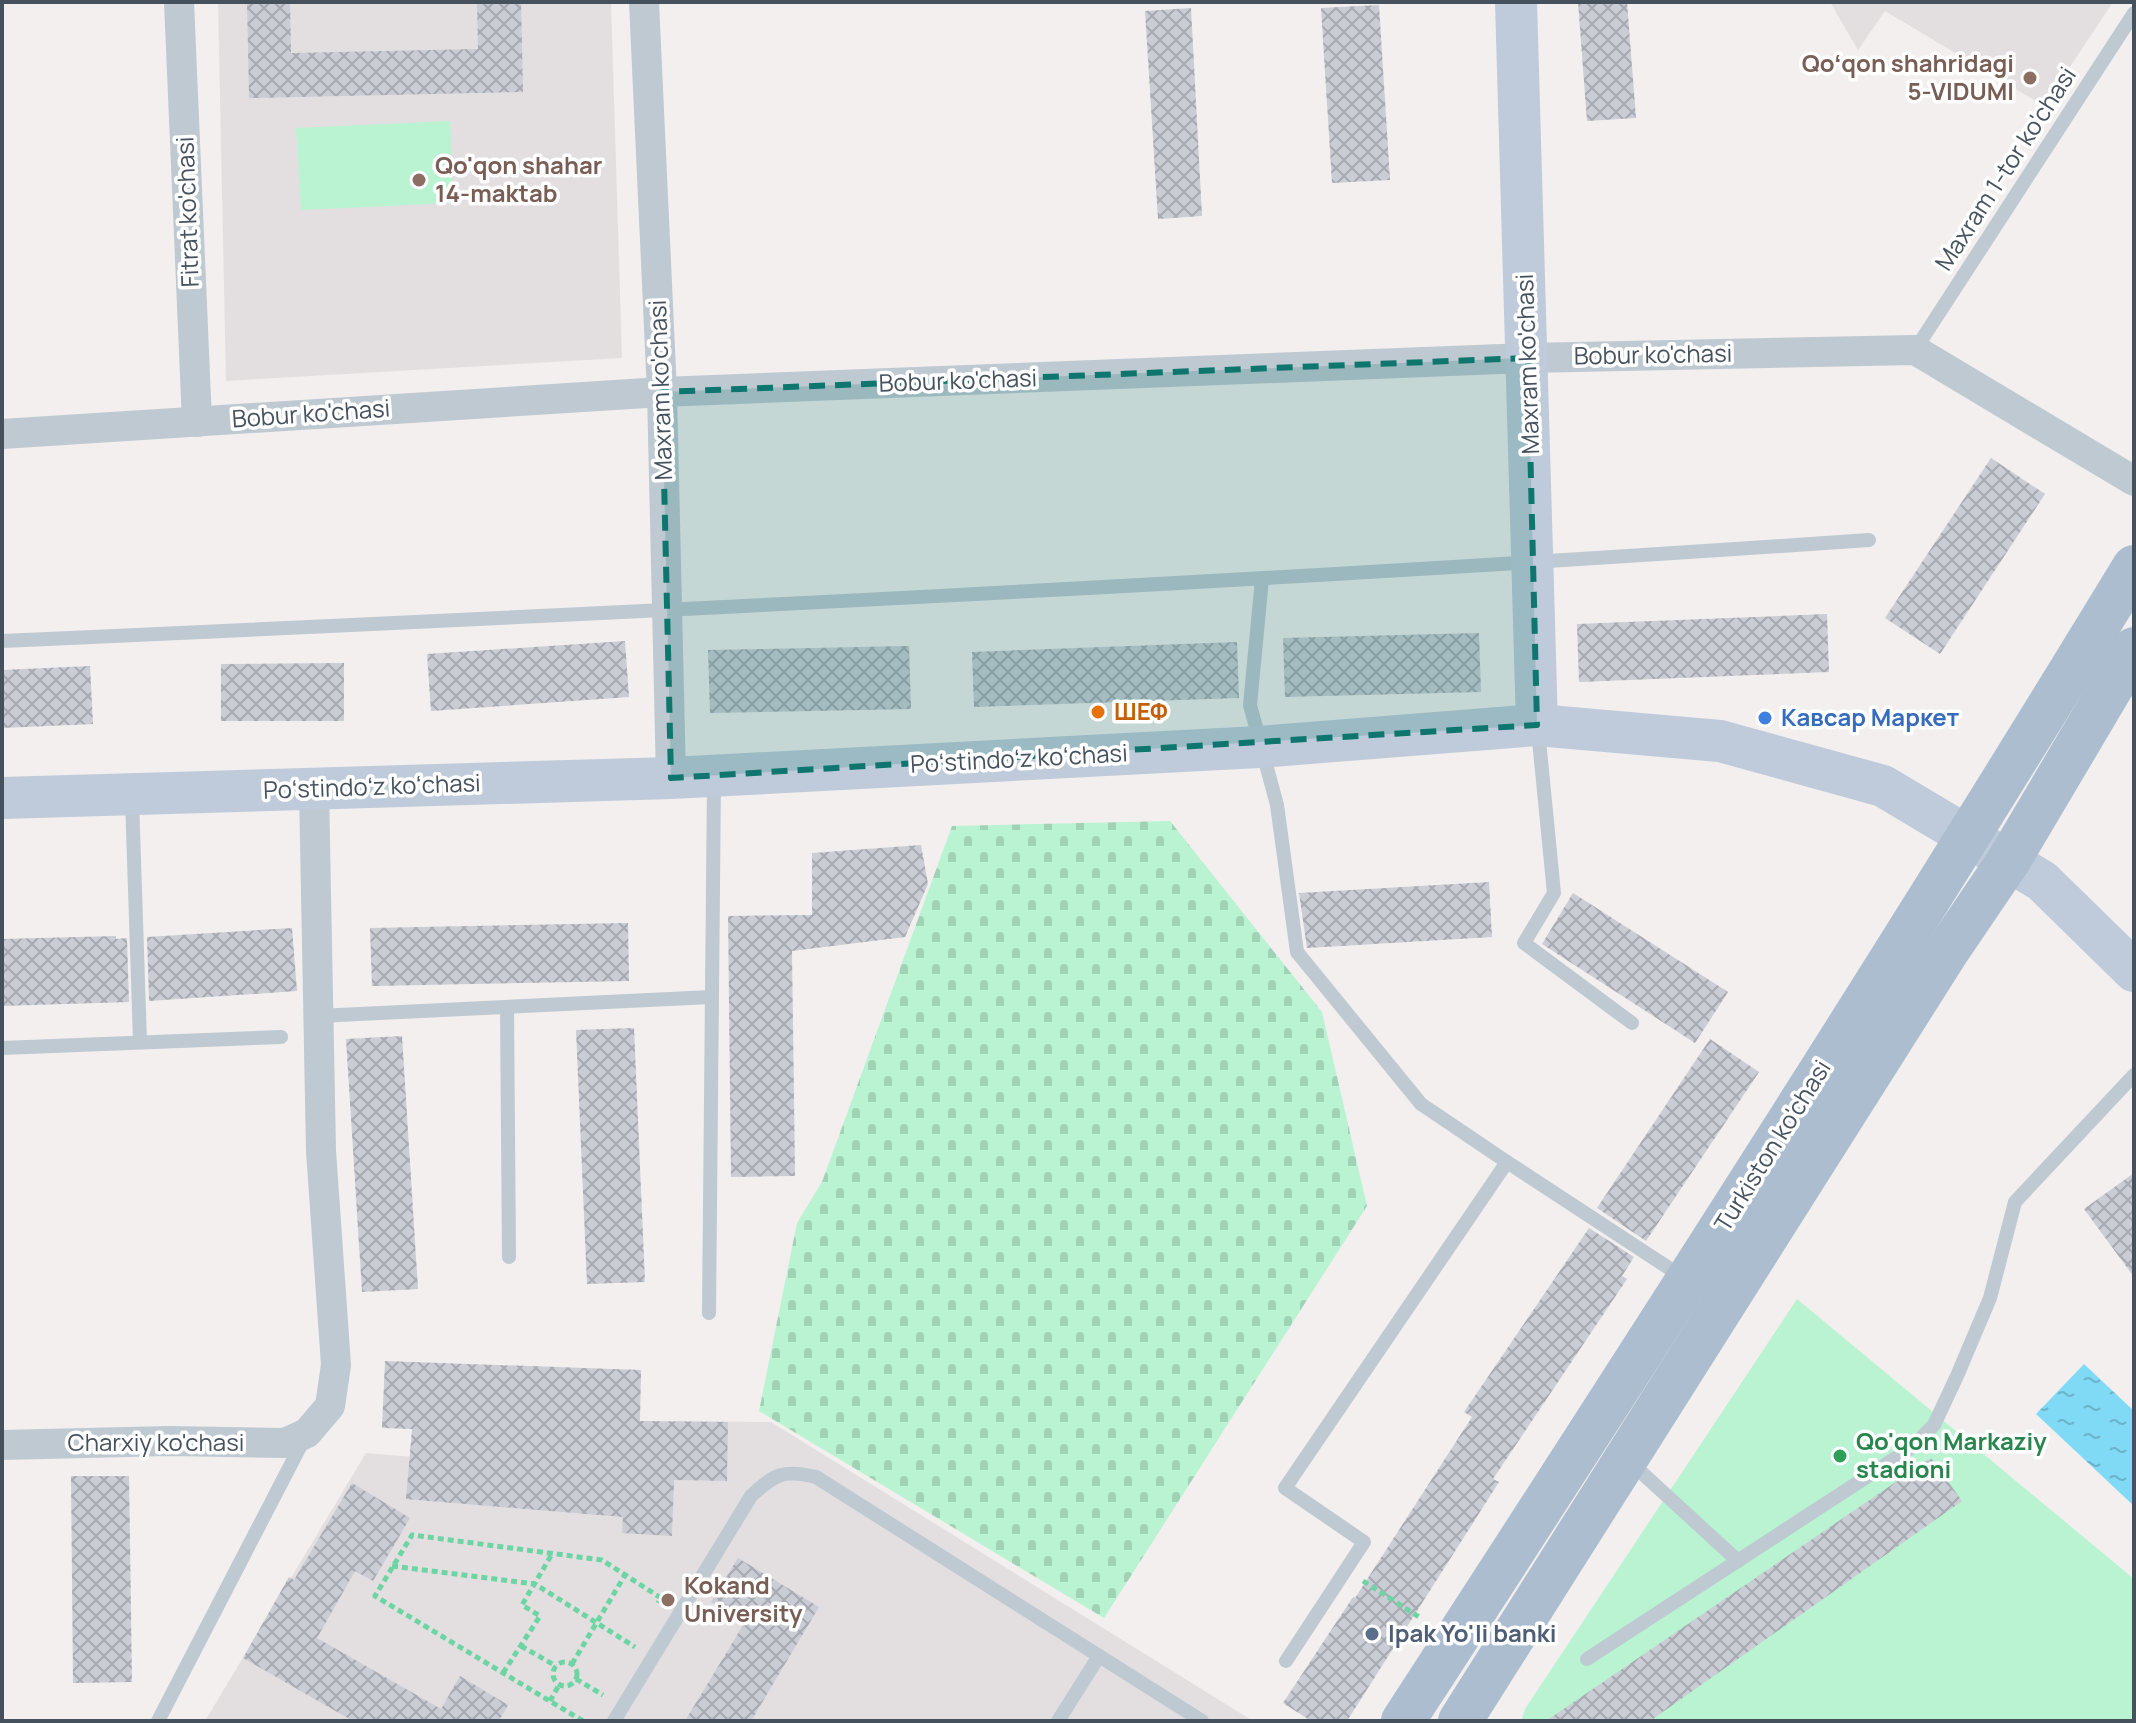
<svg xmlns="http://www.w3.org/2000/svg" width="2136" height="1723" viewBox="0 0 2136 1723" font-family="Manrope,sans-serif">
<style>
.education{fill:#e3dfe0}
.cemetery{fill:url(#cemetery-stones)}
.park{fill:#b9f3d1}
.water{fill:url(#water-ripples)}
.building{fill:url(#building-cross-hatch)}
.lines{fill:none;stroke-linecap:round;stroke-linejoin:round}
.path{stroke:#6dd5a4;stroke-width:5;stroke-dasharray:6 4;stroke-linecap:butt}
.lane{stroke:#bec9d2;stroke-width:14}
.street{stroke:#bec9d2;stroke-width:30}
.secondary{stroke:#bfcbda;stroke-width:42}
.primary{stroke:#acbdd0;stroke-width:44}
.marked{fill:#0f766e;fill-opacity:0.2;stroke:#0f766e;stroke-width:6;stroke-dasharray:16 10;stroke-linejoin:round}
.education-dot{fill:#8d6e63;stroke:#fff;stroke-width:3}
.food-dot{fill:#e8710a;stroke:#fff;stroke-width:3}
.shop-dot{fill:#3f7fe0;stroke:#fff;stroke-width:3}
.leisure-dot{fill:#2e9e5b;stroke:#fff;stroke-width:3}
.service-dot{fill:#5c6f8a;stroke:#fff;stroke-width:3}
.labels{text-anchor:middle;stroke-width:7;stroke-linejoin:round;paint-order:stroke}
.education-label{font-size:24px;font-weight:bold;fill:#785e54;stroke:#fff;text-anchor:start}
.street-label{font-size:24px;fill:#45525e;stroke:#fff}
.food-label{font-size:24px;font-weight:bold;fill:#c56008;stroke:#fff;text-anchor:start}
.shop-label{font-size:24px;font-weight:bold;fill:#366cbe;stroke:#fff;text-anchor:start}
.leisure-label{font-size:24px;font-weight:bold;fill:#27864d;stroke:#fff;text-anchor:start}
.service-label{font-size:24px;font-weight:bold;fill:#4e5e75;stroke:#fff;text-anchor:start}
</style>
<defs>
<pattern id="cemetery-stones" width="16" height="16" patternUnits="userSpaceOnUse" patternTransform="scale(2)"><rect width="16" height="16" fill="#b9f3d1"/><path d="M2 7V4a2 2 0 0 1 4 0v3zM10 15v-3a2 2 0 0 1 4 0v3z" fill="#a0d2b6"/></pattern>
<pattern id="water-ripples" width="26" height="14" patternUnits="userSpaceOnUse" patternTransform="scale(2)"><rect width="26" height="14" fill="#81daf5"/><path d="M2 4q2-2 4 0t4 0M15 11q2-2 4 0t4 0" fill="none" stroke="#6bb3ca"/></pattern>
<pattern id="building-cross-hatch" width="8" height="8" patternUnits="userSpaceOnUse" patternTransform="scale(2)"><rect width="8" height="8" fill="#cacdd5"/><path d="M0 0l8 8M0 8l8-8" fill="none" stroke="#a6a9b0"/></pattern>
</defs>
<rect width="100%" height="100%" fill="#f2efee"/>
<!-- education -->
<g class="education">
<polygon points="218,2 611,2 622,358 226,381"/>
<polygon points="1830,2 2113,2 2044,106 1885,11 1858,50"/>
<polygon points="675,1421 771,1422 1253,1721 205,1721 366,1453 674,1479"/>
</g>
<!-- cemetery -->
<polygon class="cemetery" points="1170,821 1322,1012 1367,1206 1104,1618 759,1411 797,1223 822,1182 952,826"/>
<!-- park -->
<g class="park">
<polygon points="450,121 454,203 301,210 296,128"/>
<polygon points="1797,1299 2134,1579 2134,1721 1521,1721 1525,1709"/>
</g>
<!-- water -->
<polygon class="water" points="2084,1364 2134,1411 2134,1506 2036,1414"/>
<!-- building -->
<g class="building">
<polygon points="247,2 290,2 291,53 478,49 477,2 521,2 523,92 249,98"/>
<polygon points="1578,2 1627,2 1636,118 1587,121"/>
<polygon points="1379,5 1390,180 1332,183 1321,8"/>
<polygon points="1191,8 1202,216 1158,219 1145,11"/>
<polygon points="1991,458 2045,494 1940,654 1885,618"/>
<polygon points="1827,614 1829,672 1579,682 1577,624"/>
<polygon points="1479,633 1481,692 1285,697 1283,638"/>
<polygon points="625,641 629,697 431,711 427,654"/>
<polygon points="1237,642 1239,698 974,707 972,652"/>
<polygon points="909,646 911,709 710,713 708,650"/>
<polygon points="344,663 344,721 221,721 221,664"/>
<polygon points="90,666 93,724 2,728 2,670"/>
<polygon points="921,845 928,884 905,937 792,951 795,1176 731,1177 728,916 812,915 812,853"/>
<polygon points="1489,882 1492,937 1307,948 1299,893"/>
<polygon points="1573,893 1728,992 1695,1043 1542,944"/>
<polygon points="628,923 629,981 372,986 370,928"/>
<polygon points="292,928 297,991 149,1001 147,937"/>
<polygon points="116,936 116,939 127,938 129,1002 2,1006 2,939"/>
<polygon points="634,1028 645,1282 587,1284 576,1030"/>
<polygon points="402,1036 418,1289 362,1292 346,1039"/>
<polygon points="1710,1039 1759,1072 1646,1241 1597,1208"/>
<polygon points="2134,1173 2134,1277 2084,1209"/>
<polygon points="1589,1228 1634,1257 1622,1276 1627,1279 1493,1479 1499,1482 1347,1721 1311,1721 1283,1703 1353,1597 1355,1598 1472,1417 1464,1412"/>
<polygon points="385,1361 641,1370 640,1421 728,1422 727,1481 674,1480 672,1536 622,1533 623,1517 406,1499 412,1429 382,1428"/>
<polygon points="1931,1458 1962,1501 1650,1721 1546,1721"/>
<polygon points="71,1476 129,1476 132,1682 73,1683"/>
<polygon points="352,1483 410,1518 373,1581 355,1571 317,1638 441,1709 460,1676 508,1705 499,1721 353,1721 243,1658 289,1577 294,1580"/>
<polygon points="738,1558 819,1607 751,1721 685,1721 745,1622 711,1602"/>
</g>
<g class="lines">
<!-- path -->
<g class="path">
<polyline points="392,1566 535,1584 635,1647"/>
<polyline points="1363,1581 1419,1617"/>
<polyline points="521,1646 556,1666"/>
<circle cx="565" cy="1674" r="12"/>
<polyline points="572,1664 625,1575"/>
<polyline points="503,1673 540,1616 522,1605 552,1554"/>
<polyline points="576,1679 603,1695"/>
<polyline points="550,1701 559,1685"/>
<polyline points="583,1721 375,1596 412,1535 602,1560 661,1598 658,1603"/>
</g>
<!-- lane -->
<g class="lane">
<polyline points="1915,350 2134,13"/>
<polyline points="1262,579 1250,705 1277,805 1297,952 1421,1104 1507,1162 1285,1488 1364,1542 1286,1661"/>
<path d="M 2,641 C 625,613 1247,583 1869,540"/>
<polyline points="1538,730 1554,893 1524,943 1632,1023"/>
<polyline points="132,799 140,1041"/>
<polyline points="507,1007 509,1257"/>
<polyline points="318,1016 711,997"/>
<polyline points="2,1048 281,1037"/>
<polyline points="1507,1162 1684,1278"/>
<polyline points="709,1313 714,779"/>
<polyline points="1629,1461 1738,1561"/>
<polyline points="1587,1659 1911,1448 1934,1425 1957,1376 1990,1298 2015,1202 2134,1075"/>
<polyline points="158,1721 303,1441"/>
<path d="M 614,1721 L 751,1496 C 775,1474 783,1469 816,1477 L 1202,1721"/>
<polyline points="1058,1721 1099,1656"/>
</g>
<!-- street -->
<g class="street">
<polyline points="179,2 197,422"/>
<polyline points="644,2 662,392 671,778"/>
<polyline points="2,434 662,392 1528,358 1915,350 2134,481"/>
<polyline points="2,1445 169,1441 285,1443 307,1433 330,1406 336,1365 321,1151 314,789"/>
</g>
<!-- secondary -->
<g class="secondary">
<polyline points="1516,2 1537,725"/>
<polyline points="2,798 671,778 1259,747 1537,725 1720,741 1883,786 2042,881 2134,971"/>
</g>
<!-- primary -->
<g class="primary">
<path d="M 1403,1721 C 1651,1339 1897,956 2134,567"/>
<polyline points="1460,1721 1946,953 2009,860 2134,649"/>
</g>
</g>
<!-- marked area -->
<path class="marked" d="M 1528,358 L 1537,725 L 671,778 L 662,392 Z"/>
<!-- markers -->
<g class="education-dot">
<circle cx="2030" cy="78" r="8"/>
<circle cx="419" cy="180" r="8"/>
<circle cx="668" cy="1600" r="8"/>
</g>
<circle class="food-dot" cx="1098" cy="712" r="8"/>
<circle class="shop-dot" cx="1765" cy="718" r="8"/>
<circle class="leisure-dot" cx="1840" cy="1456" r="8"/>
<circle class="service-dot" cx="1372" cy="1634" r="8"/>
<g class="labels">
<!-- education labels -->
<g class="education-label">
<text x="2014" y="72" text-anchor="end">Qoʻqon shahridagi<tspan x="2014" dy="28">5-VIDUMI</tspan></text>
<text x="435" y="174">Qo'qon shahar<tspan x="435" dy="28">14-maktab</tspan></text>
<text x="684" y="1594">Kokand<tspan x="684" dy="28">University</tspan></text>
</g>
<!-- street labels -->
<g class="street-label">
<text transform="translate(2006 169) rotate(-57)" y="8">Maxram 1-tor ko'chasi</text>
<text transform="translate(188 212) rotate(-92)" y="8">Fitrat ko'chasi</text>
<text transform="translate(1653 355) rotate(-1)" y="8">Bobur ko'chasi</text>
<text transform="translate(1528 364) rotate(-92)" y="8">Maxram ko'chasi</text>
<text transform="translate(958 381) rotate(-2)" y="8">Bobur ko'chasi</text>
<text transform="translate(661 390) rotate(-92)" y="8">Maxram ko'chasi</text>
<text transform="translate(311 414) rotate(-4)" y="8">Bobur ko'chasi</text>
<text transform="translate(1019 759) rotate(-3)" y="8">Poʻstindoʻz koʻchasi</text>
<text transform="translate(372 787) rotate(-2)" y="8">Poʻstindoʻz koʻchasi</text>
<text transform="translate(1773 1146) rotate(-58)" y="8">Turkiston ko'chasi</text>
<text x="156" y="1451">Charxiy ko'chasi</text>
</g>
<!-- food labels -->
<g class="food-label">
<text x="1114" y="720">ШЕФ</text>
</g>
<!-- shop labels -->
<g class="shop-label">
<text x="1781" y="726">Кавсар Маркет</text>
</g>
<!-- leisure labels -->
<g class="leisure-label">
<text x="1856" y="1450">Qo'qon Markaziy<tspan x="1856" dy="28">stadioni</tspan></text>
</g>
<!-- service labels -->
<g class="service-label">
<text x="1388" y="1642">Ipak Yo'li banki</text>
</g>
</g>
<!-- border -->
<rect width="2136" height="1723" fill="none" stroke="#45525e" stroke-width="8"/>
</svg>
